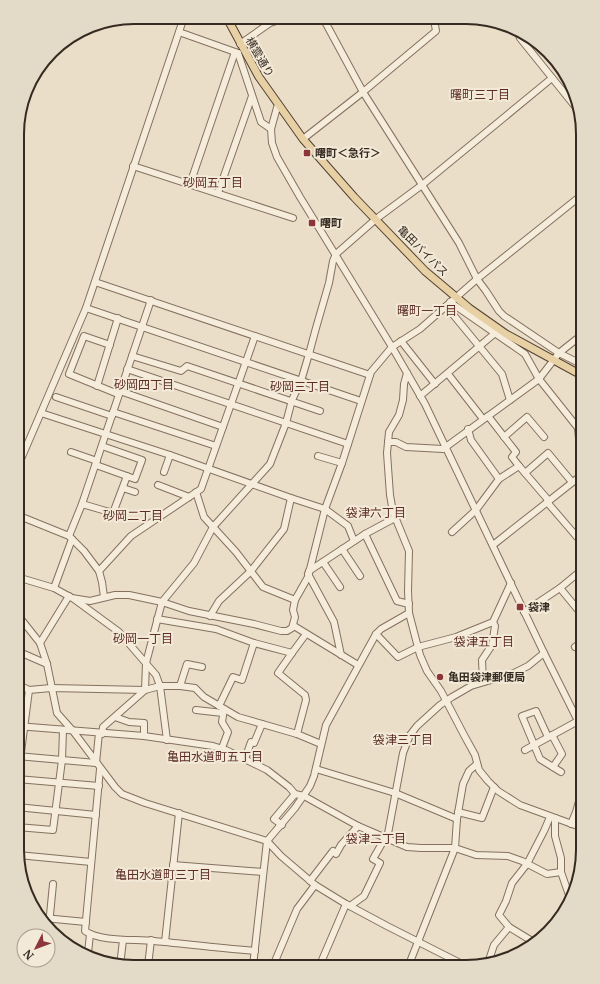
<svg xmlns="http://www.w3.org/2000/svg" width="600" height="984" viewBox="0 0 600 984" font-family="Merriweather,'Noto Sans JP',serif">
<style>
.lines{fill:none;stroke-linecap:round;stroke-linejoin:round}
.minor-casing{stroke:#84715f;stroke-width:8}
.major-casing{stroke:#524033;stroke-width:9}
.minor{stroke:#f5ecdb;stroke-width:6}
.major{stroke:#e8d0a5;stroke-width:7}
.poi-dot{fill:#8c363a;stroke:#f2e9d7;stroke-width:1.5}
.labels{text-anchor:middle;stroke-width:4;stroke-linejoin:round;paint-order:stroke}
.street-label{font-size:11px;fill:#362a21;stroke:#f2e9d7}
.poi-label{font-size:11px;font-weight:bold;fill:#362a21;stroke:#f2e9d7;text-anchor:start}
.neighbourhood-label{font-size:12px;fill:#5e2e25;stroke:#f2e9d7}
.rim{fill:none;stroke:#362a21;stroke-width:2}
</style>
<rect width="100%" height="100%" fill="#eadec8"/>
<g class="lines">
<!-- minor casing -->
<g class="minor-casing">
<g id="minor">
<polyline points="323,18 363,92 459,243 477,279 486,291 499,311 504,316 559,353 583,365"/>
<polyline points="179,32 238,53"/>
<polyline points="518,33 520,38 578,110"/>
<polyline points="240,44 270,23 286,18"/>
<polyline points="238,53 261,122 271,129"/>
<polyline points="278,104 271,129 272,143 277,157 300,197 392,347 425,404 544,653 583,731"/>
<polyline points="303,139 363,92 436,31 434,19"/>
<polyline points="133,166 293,218"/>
<polyline points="190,184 235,52"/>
<polyline points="218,193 252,96"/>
<polyline points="95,282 370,375"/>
<polyline points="450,302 525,354 539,379 578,428 583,480"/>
<polyline points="446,306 502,374 510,400"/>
<polyline points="86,308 361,401"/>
<polyline points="401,341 435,384"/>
<polyline points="110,345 84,336 69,374 118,394"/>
<polyline points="132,356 181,371 187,366 320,411"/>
<polyline points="127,369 348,444"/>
<polyline points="407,373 404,384 403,400 399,415 389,432 387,453 390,495 393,512 409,551 408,591 409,613 420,655 427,671 441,691 464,735 475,755 479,770 488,781 498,791 520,805 583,828"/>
<polyline points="448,374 483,419"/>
<polyline points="97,386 118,318"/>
<polyline points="120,391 223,427"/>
<polyline points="420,396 494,334"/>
<polyline points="56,397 112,416"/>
<polyline points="113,412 216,446"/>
<polyline points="41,413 170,455 291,498 325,509 348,526 354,541"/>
<polyline points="488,416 516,452 512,457 519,466 549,501"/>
<polyline points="468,429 471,440 499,479"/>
<polyline points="504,437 527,417 544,437"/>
<polyline points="388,442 396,442 406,447 443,449 539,379 559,353 583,334"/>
<polyline points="71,452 97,461"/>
<polyline points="318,456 342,463"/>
<polyline points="96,465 135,479 142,460 102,446"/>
<polyline points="18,466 86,308 184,17"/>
<polyline points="164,472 170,455"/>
<polyline points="525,473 548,453 572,482"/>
<polyline points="158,485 189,497"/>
<polyline points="123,488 135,492"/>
<polyline points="196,492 204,517 236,552 263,587 295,600"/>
<polyline points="547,502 583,544"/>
<polyline points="82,504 113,513 127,476"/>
<polyline points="17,515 69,536 84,551 99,571 102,582 104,597"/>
<polyline points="452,532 476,510 499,479 519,466"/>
<polyline points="365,534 397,601 409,604"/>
<polyline points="69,536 82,504 151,300"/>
<polyline points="493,545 583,474"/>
<polyline points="342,549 360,576"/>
<polyline points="323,562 340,587"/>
<polyline points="99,571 131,536 201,489 255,336"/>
<polyline points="309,571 365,534 395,518"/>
<polyline points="308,574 334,622 341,655"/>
<polyline points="17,577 54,588 72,598 90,601 115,595 129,595 162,602 189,611 254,624 281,631 287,631 292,628 295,617 293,610 295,600 308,577 325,509 342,463 371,372 392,347 420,329 477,279 583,194"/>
<polyline points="54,588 72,539"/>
<polyline points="560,588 583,616"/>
<polyline points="69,596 40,643 47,664 57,713 73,731 115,787 122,794 145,803 267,841 281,856 315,885 346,904 387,926 468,967"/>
<polyline points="74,599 119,632 156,675 160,686 167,740"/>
<polyline points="524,612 560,588 583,569"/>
<polyline points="17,614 40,643"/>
<polyline points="210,616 219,601 251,571 284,529 291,498"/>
<polyline points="157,619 216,629 254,643 292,653"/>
<polyline points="294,626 358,665"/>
<polyline points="376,634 398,657 418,647 456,637 493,622"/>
<polyline points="575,647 583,641"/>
<polyline points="17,651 47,664"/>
<polyline points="483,682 482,660 492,645 495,626 493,622 511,583"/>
<polyline points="17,684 29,690 51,688 145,690 160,686 180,686 195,688 204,697 238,717 297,734 321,744"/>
<polyline points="180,686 187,664 202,667"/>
<polyline points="219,706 233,677 242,680 254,643"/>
<polyline points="196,710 223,713"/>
<polyline points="115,717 129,722 144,723 144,736"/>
<polyline points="17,726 144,736 213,746 226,750 267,770 289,787 295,794 304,796 358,826 407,847 421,848 455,848 476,855 508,856 522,861 547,874 561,872"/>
<polyline points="102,734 103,727 145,690 146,663 162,602 194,563 213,527 270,464 286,423 292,400 301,381 309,354 316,328 329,283 333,261 336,254 376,219 422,185 552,78"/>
<polyline points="297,734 306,700 305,695 278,673 292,653 306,634"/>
<polyline points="552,735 562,754 553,767"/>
<polyline points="548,737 536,711 522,716 540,759 561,772"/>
<polyline points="222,748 228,732 222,722 224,709"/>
<polyline points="525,750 578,721"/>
<polyline points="17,756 96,763 99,733"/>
<polyline points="245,759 251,742 254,743 262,724"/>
<path d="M 100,769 L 85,931 C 101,942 134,939 154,941 C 187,944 221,948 255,951"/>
<polyline points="316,769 395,793 457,819"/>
<polyline points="17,779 99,786"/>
<polyline points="17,783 29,690"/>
<polyline points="17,807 96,815"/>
<polyline points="458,812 482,818 494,787"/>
<polyline points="555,818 555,836 561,858 561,872 569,895"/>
<polyline points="571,824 576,812 583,787"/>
<polyline points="282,825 274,819 295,794"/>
<polyline points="17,827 53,830 62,760 63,730"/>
<polyline points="387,839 403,753 410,735 417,726 440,705 452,697 471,686 514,673 528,666 544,653"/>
<polyline points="18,855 91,862"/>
<polyline points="173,865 263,872"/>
<polyline points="310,881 333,851 336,854 341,845 358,826"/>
<polyline points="350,906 364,896 380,863 373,859 385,838"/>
<polyline points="44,918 86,922"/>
<polyline points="49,925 53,884"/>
<polyline points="509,927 532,941"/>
<polyline points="165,942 179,813"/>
<polyline points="88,953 90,934"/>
<polyline points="488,963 494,945 509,927 499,915 506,901 512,883 527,864 544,831 550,817"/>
<polyline points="120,966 123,940"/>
<polyline points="148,966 151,940"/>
<polyline points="253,966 267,841 295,808 310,786 314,776 326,725 376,634 381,629 409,613"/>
<polyline points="273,966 297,909 315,885"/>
<polyline points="319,967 346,904"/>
<polyline points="408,967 455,848 457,819 463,784 469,771 477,764"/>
</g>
</g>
<!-- major casing -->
<g class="major-casing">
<polyline id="major" points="227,18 259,77 303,139 354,197 425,271 469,308 506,334 583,376"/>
</g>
<!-- minor -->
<use href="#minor" class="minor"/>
<!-- major -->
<use href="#major" class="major"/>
</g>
<!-- markers -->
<g class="poi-dot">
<rect x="303" y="149" width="8" height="8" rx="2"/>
<rect x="308" y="219" width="8" height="8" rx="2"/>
<rect x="516" y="603" width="8" height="8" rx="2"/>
<circle cx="440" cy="677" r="4"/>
</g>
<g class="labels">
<!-- street labels -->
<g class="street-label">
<text transform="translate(260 57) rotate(60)" y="4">横雲通り</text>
<text transform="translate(423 251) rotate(45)" y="4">亀田バイパス</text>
</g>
<!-- poi labels -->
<g class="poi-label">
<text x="315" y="157">曙町＜急行＞</text>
<text x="320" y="227">曙町</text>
<text x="528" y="611">袋津</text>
<text x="448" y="681">亀田袋津郵便局</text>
</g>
<!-- neighbourhood labels -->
<g class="neighbourhood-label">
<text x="480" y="99">曙町三丁目</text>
<text x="213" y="187">砂岡五丁目</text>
<text x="427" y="315">曙町一丁目</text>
<text x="144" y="389">砂岡四丁目</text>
<text x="300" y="391">砂岡三丁目</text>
<text x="376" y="517">袋津六丁目</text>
<text x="133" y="520">砂岡二丁目</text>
<text x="143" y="643">砂岡一丁目</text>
<text x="484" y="646">袋津五丁目</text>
<text x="403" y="744">袋津三丁目</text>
<text x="215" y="761">亀田水道町五丁目</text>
<text x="376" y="843">袋津二丁目</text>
<text x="163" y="879">亀田水道町三丁目</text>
</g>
</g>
<!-- crop -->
<path d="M0 0H600V984H0ZM134 24H466A110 110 0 0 1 576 134V850A110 110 0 0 1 466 960H134A110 110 0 0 1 24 850V134A110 110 0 0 1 134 24Z" fill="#e3dac8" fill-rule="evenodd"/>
<path class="rim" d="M134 24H466A110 110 0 0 1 576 134V850A110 110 0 0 1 466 960H134A110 110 0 0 1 24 850V134A110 110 0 0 1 134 24Z"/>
<!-- north arrow -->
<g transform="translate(36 948) rotate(228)"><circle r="19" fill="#f2e9d7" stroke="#a79d8e"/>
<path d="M0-3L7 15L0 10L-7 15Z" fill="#8c363a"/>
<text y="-6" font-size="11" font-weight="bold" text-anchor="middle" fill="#362a21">N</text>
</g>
</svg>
